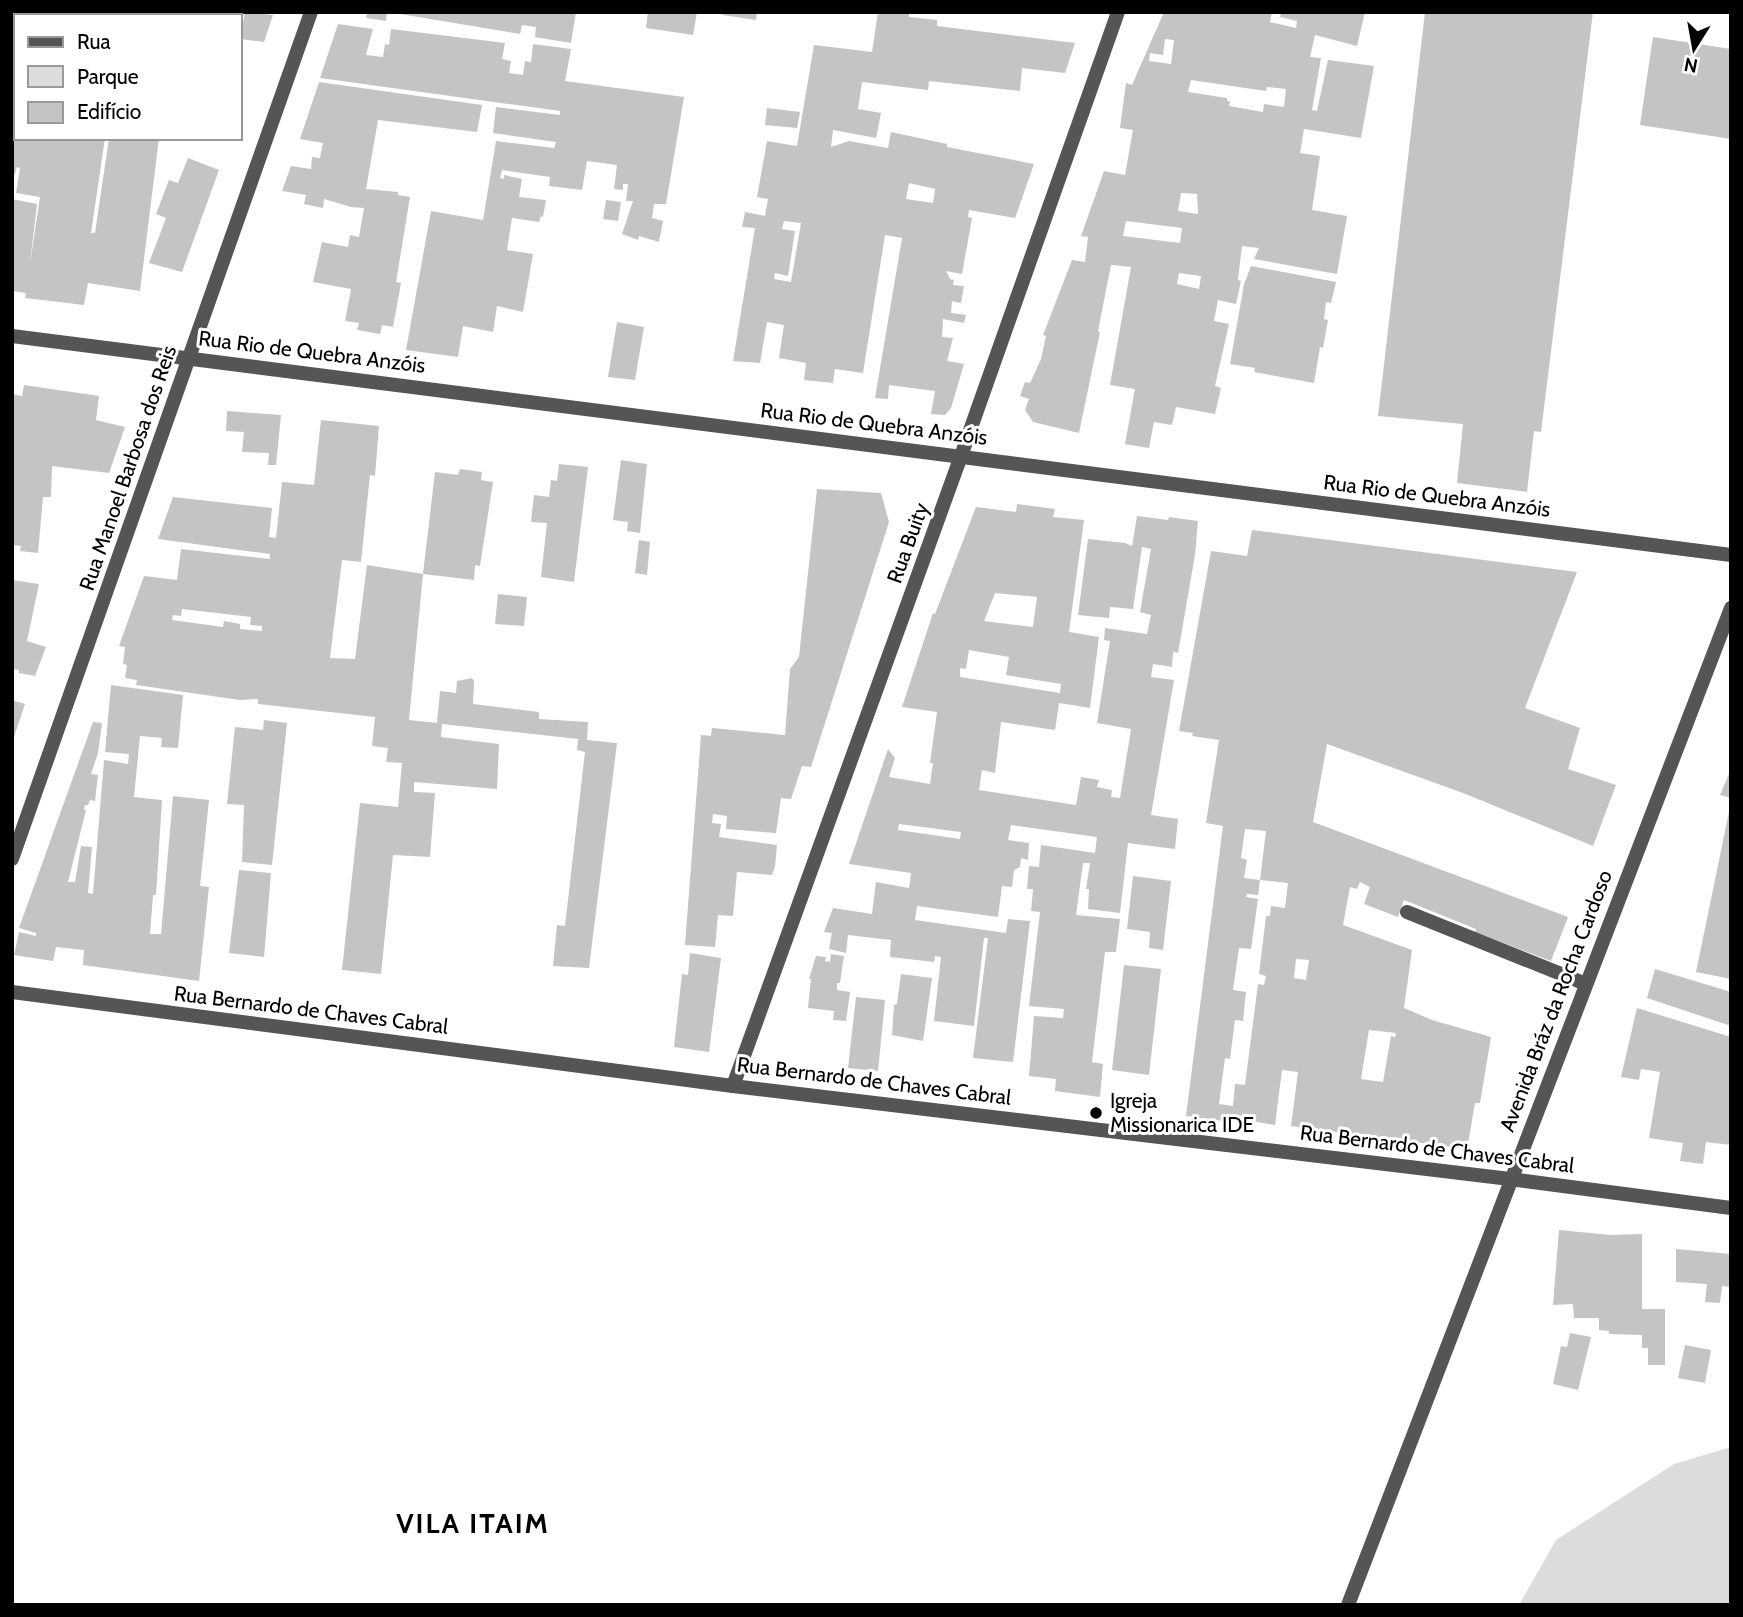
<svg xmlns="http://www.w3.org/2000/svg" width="1743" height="1617" viewBox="0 0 1743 1617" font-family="Cabin,sans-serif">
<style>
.green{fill:#dcdcdc}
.building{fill:#c4c4c4;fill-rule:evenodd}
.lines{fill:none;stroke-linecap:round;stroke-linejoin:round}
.service{stroke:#555;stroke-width:14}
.minor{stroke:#555;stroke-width:14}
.tertiary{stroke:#555;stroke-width:14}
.poi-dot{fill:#000;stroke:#fff;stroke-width:2.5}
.labels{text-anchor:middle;stroke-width:6;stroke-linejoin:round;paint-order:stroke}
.street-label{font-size:21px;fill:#000;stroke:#fff}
.poi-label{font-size:21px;fill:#000;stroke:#fff;text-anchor:start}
.district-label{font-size:28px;font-weight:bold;letter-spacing:2px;fill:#000;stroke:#fff}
</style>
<rect width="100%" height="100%" fill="#fff"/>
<!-- green -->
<polygon class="green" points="1731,1447 1731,1605 1519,1605 1556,1540 1674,1464"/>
<!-- building -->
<g class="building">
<polygon points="12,12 181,12 180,16 152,14 151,16 16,16 16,138 105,138 91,233 95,233 109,138 159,138 140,291 88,283 84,305 25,298 26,293 12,291 12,199 37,204 30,264 40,197 16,193 20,168 17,167 12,183"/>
<polygon points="186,12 225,12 224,16 185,16"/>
<polygon points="245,12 273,15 264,42 240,39 240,22 243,23"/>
<polygon points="367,12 387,12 386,21 366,18"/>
<polygon points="388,12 576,12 571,43 535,37 536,27 522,25 520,34"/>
<polygon points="648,12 697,12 693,35 646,28"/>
<polygon points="723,12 757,12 756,20 723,15"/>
<path d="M 878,12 L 909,12 L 909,17 L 937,20 L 937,26 L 1075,43 L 1065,73 L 1022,68 L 1020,91 L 929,81 L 928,90 L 862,82 L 858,109 L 881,113 L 876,138 L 833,130 L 831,147 L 849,141 L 888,148 L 891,132 L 947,144 L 947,147 L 1034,164 L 1015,218 L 969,210 L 968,217 L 972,218 L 962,274 L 946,271 L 950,279 L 954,280 L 953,285 L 964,286 L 961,303 L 952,301 L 951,313 L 966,315 L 964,323 L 943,319 L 942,337 L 953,338 L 947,361 L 964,364 L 951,408 L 945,415 L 931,414 L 935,391 L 889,385 L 888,399 L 875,398 L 902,238 L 885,235 L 863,373 L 835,369 L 833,383 L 804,380 L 806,363 L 779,358 L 784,325 L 767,322 L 760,363 L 733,361 L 755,228 L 742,227 L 745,212 L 765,216 L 768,199 L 757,197 L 767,141 L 797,146 L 814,45 L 872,52 ZM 909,183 L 935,189 L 933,203 L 906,199 ZM 784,221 L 801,223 L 791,282 L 774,279 L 775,273 L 788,276 L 795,231 L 782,229 Z"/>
<path d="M 1164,12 L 1272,12 L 1270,22 L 1296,28 L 1297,21 L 1280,17 L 1281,12 L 1365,12 L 1357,46 L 1315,35 L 1310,57 L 1321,58 L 1312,110 L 1317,111 L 1328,60 L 1374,66 L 1361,138 L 1304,129 L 1300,153 L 1320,156 L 1312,210 L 1347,216 L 1337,274 L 1254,259 L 1259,248 L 1242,246 L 1238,280 L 1241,281 L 1236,304 L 1218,300 L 1214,321 L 1229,324 L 1215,386 L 1221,388 L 1215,414 L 1176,407 L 1172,425 L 1154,422 L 1149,448 L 1125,444 L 1135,389 L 1110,385 L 1131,267 L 1111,265 L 1098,331 L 1100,332 L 1079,433 L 1033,422 L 1025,410 L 1029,399 L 1020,396 L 1025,382 L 1030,383 L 1041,359 L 1046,336 L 1043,335 L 1072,260 L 1085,262 L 1088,237 L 1081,236 L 1104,171 L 1125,175 L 1133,130 L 1120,128 L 1126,83 L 1132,85 ZM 1165,39 L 1174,40 L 1171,64 L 1149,61 L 1150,53 L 1163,55 ZM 1191,80 L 1266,91 L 1267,87 L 1286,89 L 1284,107 L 1264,104 L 1263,112 L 1229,106 L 1230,101 L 1227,101 L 1227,98 L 1188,92 ZM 1181,193 L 1197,194 L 1198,214 L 1178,211 ZM 1126,221 L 1182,228 L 1180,243 L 1123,236 ZM 1179,273 L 1201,276 L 1199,289 L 1177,284 Z"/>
<polygon points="1425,12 1593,12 1541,432 1534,431 1527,492 1457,483 1463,424 1378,416"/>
<polygon points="338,24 373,29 366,55 383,57 385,44 389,45 391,29 505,43 502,59 511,61 509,73 523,75 525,61 531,62 533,44 571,49 565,81 684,97 666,204 654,204 652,218 663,221 659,242 639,236 638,240 622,234 633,201 626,201 628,184 623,184 623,190 614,189 617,165 587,161 582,190 549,186 550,177 502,170 500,178 504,179 504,175 522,179 519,197 546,200 543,217 541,216 539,222 512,218 507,250 533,254 523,312 497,306 493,332 463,326 458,357 406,350 431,211 483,220 496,141 554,148 556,142 493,133 496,107 560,115 560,111 320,78"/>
<polygon points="1653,37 1731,49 1731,139 1640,125"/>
<polygon points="319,82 482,105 477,132 378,120 366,189 398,192 398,195 410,197 396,282 401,283 393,327 382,325 380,334 357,330 359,323 345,321 351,289 313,282 322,242 348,247 350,235 359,237 364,208 351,207 324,199 323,208 304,204 306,195 282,191 291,166 311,169 312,157 320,158 323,143 300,139"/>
<polygon points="767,108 800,112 797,128 765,125"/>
<polygon points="188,158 219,170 182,272 149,263 166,218 156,214 169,180 178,183"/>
<polygon points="606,200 621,202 618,221 603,219"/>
<polygon points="1251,266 1336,282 1331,303 1326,302 1324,319 1328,320 1323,348 1320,347 1314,383 1254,372 1255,368 1230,364 1244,284"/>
<polygon points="617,322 644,327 635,380 608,377"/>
<polygon points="24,385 99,396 96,420 125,427 109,473 52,466 51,497 43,497 38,553 20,551 21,546 12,545 12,394 22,396"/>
<polygon points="227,411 281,415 276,465 268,465 269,453 242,452 244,432 226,431"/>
<path d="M 321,420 L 379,426 L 375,476 L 370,475 L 361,562 L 342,560 L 330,658 L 355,659 L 367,565 L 423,574 L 409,720 L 437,723 L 440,691 L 456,693 L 457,681 L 472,678 L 474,681 L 473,704 L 539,712 L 539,719 L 588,722 L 587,740 L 617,743 L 589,968 L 553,966 L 557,925 L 565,926 L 585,752 L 577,750 L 578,739 L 442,724 L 441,737 L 499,744 L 497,789 L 414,782 L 414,792 L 435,793 L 430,857 L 393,855 L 381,974 L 342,970 L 360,803 L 398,807 L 402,763 L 386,762 L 388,748 L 372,746 L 375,717 L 258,704 L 258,699 L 240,700 L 136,685 L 137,680 L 125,678 L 127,665 L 123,664 L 125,647 L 119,646 L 144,576 L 177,580 L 181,549 L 270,559 L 270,554 L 158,539 L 173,497 L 272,508 L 269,537 L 276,538 L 282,482 L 314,485 ZM 182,609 L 251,617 L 250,625 L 262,626 L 262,631 L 240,629 L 240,624 L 224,621 L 223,627 L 172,620 L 173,615 L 181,616 Z"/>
<polygon points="621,460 647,464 640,533 627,531 628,522 613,520"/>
<polygon points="559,464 588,467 574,582 541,577 547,523 531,522 534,495 549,497 551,480 557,481"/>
<polygon points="460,469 482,472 481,480 493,482 480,566 475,565 474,580 423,574 435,472 458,475"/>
<polygon points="817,489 881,493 889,522 811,767 802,766 791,799 781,798 776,833 726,829 727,816 713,814 712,823 721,824 719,837 777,845 775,866 772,875 737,872 733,916 718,915 715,947 685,945 701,735 711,736 712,728 785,735 790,669 799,657"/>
<path d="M 1017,504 L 1055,509 L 1053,517 L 1084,520 L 1069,632 L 1099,637 L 1090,708 L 1059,703 L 1055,730 L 1001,722 L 995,773 L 982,770 L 979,790 L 1076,805 L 1081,777 L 1099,780 L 1097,787 L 1112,790 L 1111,797 L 1120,798 L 1131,729 L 1097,723 L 1110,641 L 1104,640 L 1105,628 L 1147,634 L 1151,615 L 1140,612 L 1151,549 L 1142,547 L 1133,609 L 1110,607 L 1109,618 L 1078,615 L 1088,539 L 1125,543 L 1132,546 L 1137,516 L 1168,520 L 1169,517 L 1198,521 L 1195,555 L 1178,653 L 1173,652 L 1172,667 L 1153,664 L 1151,677 L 1174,680 L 1151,815 L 1178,819 L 1175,849 L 1128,843 L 1120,913 L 1088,909 L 1089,889 L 1086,889 L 1090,863 L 1083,863 L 1076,915 L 1120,919 L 1116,952 L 1105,952 L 1092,1062 L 1103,1064 L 1100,1097 L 1055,1091 L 1056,1079 L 1029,1076 L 1034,1016 L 1063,1018 L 1064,1009 L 1029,1006 L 1040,912 L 1031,911 L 1033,889 L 1027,889 L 1029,866 L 1039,867 L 1041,845 L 1095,853 L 1097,837 L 1011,825 L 1008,840 L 1029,843 L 1028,860 L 1021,858 L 1020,867 L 1014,870 L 1012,887 L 1002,886 L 998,917 L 917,906 L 915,920 L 1006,933 L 1008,919 L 1030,921 L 1013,1062 L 973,1058 L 988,938 L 984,938 L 974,1026 L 934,1021 L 941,957 L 935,956 L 934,962 L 890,957 L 891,940 L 848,935 L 846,953 L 829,949 L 832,933 L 824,932 L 833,908 L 872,914 L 876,882 L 909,888 L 911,873 L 849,864 L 888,749 L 895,758 L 889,777 L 930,784 L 933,763 L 930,763 L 937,712 L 902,707 L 933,613 L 935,614 L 976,507 L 1016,512 ZM 995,593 L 1037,597 L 1033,627 L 984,621 ZM 969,650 L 1009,657 L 1006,675 L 1061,684 L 1060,693 L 960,677 L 960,668 L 966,669 ZM 899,824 L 961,832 L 960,839 L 898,830 Z"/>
<path d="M 1252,530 L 1577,572 L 1525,708 L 1580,728 L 1568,769 L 1616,785 L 1593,846 L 1463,793 L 1327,744 L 1313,822 L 1568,917 L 1551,961 L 1475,932 L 1476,929 L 1404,900 L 1398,917 L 1364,904 L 1370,887 L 1360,882 L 1357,889 L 1350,887 L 1343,925 L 1412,950 L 1404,1008 L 1432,1020 L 1491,1037 L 1480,1103 L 1475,1103 L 1467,1149 L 1291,1126 L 1298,1072 L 1282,1070 L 1275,1125 L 1231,1118 L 1230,1122 L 1186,1116 L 1223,826 L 1206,823 L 1219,740 L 1192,736 L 1193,733 L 1179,731 L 1211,551 L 1247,556 ZM 1245,829 L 1266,831 L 1260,880 L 1288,883 L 1285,908 L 1271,906 L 1270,916 L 1266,916 L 1259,974 L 1266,976 L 1264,985 L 1258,984 L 1245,1085 L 1235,1084 L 1233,1106 L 1219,1104 L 1225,1058 L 1230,1059 L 1235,1020 L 1243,1021 L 1246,992 L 1233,990 L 1239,948 L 1251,949 L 1258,899 L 1246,897 L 1247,894 L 1258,895 L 1260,880 L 1244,878 L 1247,860 L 1241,858 ZM 1296,959 L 1309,960 L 1306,980 L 1294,978 ZM 1369,1030 L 1396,1033 L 1395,1037 L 1391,1036 L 1383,1082 L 1361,1079 Z"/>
<polygon points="639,540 650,542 647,575 635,573"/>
<polygon points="12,580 39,584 27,641 46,647 35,676 19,673 19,670 12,669"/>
<polygon points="498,594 527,597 524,626 495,624"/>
<polygon points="111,685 183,695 178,748 161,747 162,738 140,736 134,797 162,800 156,895 153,895 150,934 161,934 173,796 209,800 200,886 209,887 199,981 83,965 84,950 56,947 53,961 14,955 19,932 36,936 36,933 19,928 93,722 102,723 98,753 91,774 98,775 95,801 90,800 88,805 85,805 84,810 86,810 68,882 75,882 81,846 92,847 88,893 93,894 104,760 128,764 129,754 105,752"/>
<polygon points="12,700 25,704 13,740 12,740"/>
<polygon points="264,720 287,723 272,865 242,862 244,805 227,804 235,727 263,730"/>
<polygon points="1731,769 1731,798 1720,795"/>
<polygon points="1730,807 1731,808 1731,979 1696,972"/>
<polygon points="239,870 271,873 264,957 229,953"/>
<polygon points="1133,876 1171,881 1163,950 1149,948 1150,932 1127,929"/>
<polygon points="690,953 721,958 709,1052 674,1047 682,974 688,975"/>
<polygon points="831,954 844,956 840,983 837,983 837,990 850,992 846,1021 833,1020 834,1011 808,1008 811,979 809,979 816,956 826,957 825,961 830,962"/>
<polygon points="1124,965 1161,969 1149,1075 1112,1070"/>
<polygon points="1655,969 1731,992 1731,1026 1647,998"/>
<polygon points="901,974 932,978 923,1041 892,1035 894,1005 897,1004"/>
<polygon points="856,997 885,1000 878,1071 848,1068"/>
<polygon points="1637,1008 1731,1037 1731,1145 1706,1142 1703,1164 1680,1161 1683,1143 1649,1138 1660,1072 1641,1069 1639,1080 1621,1077"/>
<polygon points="1559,1230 1611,1235 1642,1234 1642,1309 1665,1309 1665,1365 1648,1365 1648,1348 1642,1348 1642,1335 1609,1334 1609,1331 1599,1330 1599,1318 1574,1318 1573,1304 1553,1305"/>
<polygon points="1676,1249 1731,1254 1731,1287 1722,1286 1720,1303 1705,1302 1707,1284 1676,1282"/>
<polygon points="1570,1333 1591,1337 1578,1390 1553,1384 1561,1346 1567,1347"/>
<polygon points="1685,1345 1711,1350 1705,1383 1678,1378"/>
</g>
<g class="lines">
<!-- service -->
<polyline class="service" points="1407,912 1586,984"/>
<!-- minor -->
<g class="minor">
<polyline points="12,336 1731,555"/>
<polyline points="12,859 311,12"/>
<polyline points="733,1086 961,456 1118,12"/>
</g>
<!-- tertiary -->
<g class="tertiary">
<polyline points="12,992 733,1086 1510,1179 1731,1208"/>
<polyline points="1348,1605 1731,608"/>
</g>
</g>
<!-- markers -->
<circle class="poi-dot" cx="1096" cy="1113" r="7"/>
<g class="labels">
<!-- street labels -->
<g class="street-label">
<text transform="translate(312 352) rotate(7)" y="7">Rua Rio de Quebra Anzóis</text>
<text transform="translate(874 424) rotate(7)" y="7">Rua Rio de Quebra Anzóis</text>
<text transform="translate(128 468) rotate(-71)" y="7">Rua Manoel Barbosa dos Reis</text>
<text transform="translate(1437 496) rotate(7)" y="7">Rua Rio de Quebra Anzóis</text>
<text transform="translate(908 543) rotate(-70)" y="7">Rua Buity</text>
<text transform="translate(1556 1001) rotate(-69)" y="7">Avenida Bráz da Rocha Cardoso</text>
<text transform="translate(311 1010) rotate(7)" y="7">Rua Bernardo de Chaves Cabral</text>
<text transform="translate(874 1081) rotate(7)" y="7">Rua Bernardo de Chaves Cabral</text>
<text transform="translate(1437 1149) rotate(7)" y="7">Rua Bernardo de Chaves Cabral</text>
</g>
<!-- poi labels -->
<g class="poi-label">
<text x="1110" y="1108">Igreja<tspan x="1110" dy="24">Missionarica IDE</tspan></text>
</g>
<!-- district labels -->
<g class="district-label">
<text x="473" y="1533">VILA ITAIM</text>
</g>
</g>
<!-- border -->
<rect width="1743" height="1617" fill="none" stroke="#000000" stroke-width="28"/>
<!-- legend -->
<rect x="14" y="14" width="228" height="126" fill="#ffffff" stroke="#999999" stroke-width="2"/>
<rect x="28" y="37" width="35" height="10" fill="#555555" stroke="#999999" stroke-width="2"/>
<text x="77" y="49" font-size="21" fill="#000000">Rua</text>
<rect x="28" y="66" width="35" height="21" fill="#dcdcdc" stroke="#999999" stroke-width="2"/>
<text x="77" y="84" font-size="21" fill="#000000">Parque</text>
<rect x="28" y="102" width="35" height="21" fill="#c4c4c4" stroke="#999999" stroke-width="2"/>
<text x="77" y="119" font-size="21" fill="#000000">Edifício</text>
<!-- north arrow -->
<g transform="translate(1694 49) rotate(191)" stroke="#ffffff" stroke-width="5" paint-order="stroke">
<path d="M0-5L12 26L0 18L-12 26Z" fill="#000000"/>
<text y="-10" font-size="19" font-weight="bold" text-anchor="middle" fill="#000000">N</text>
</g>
</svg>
